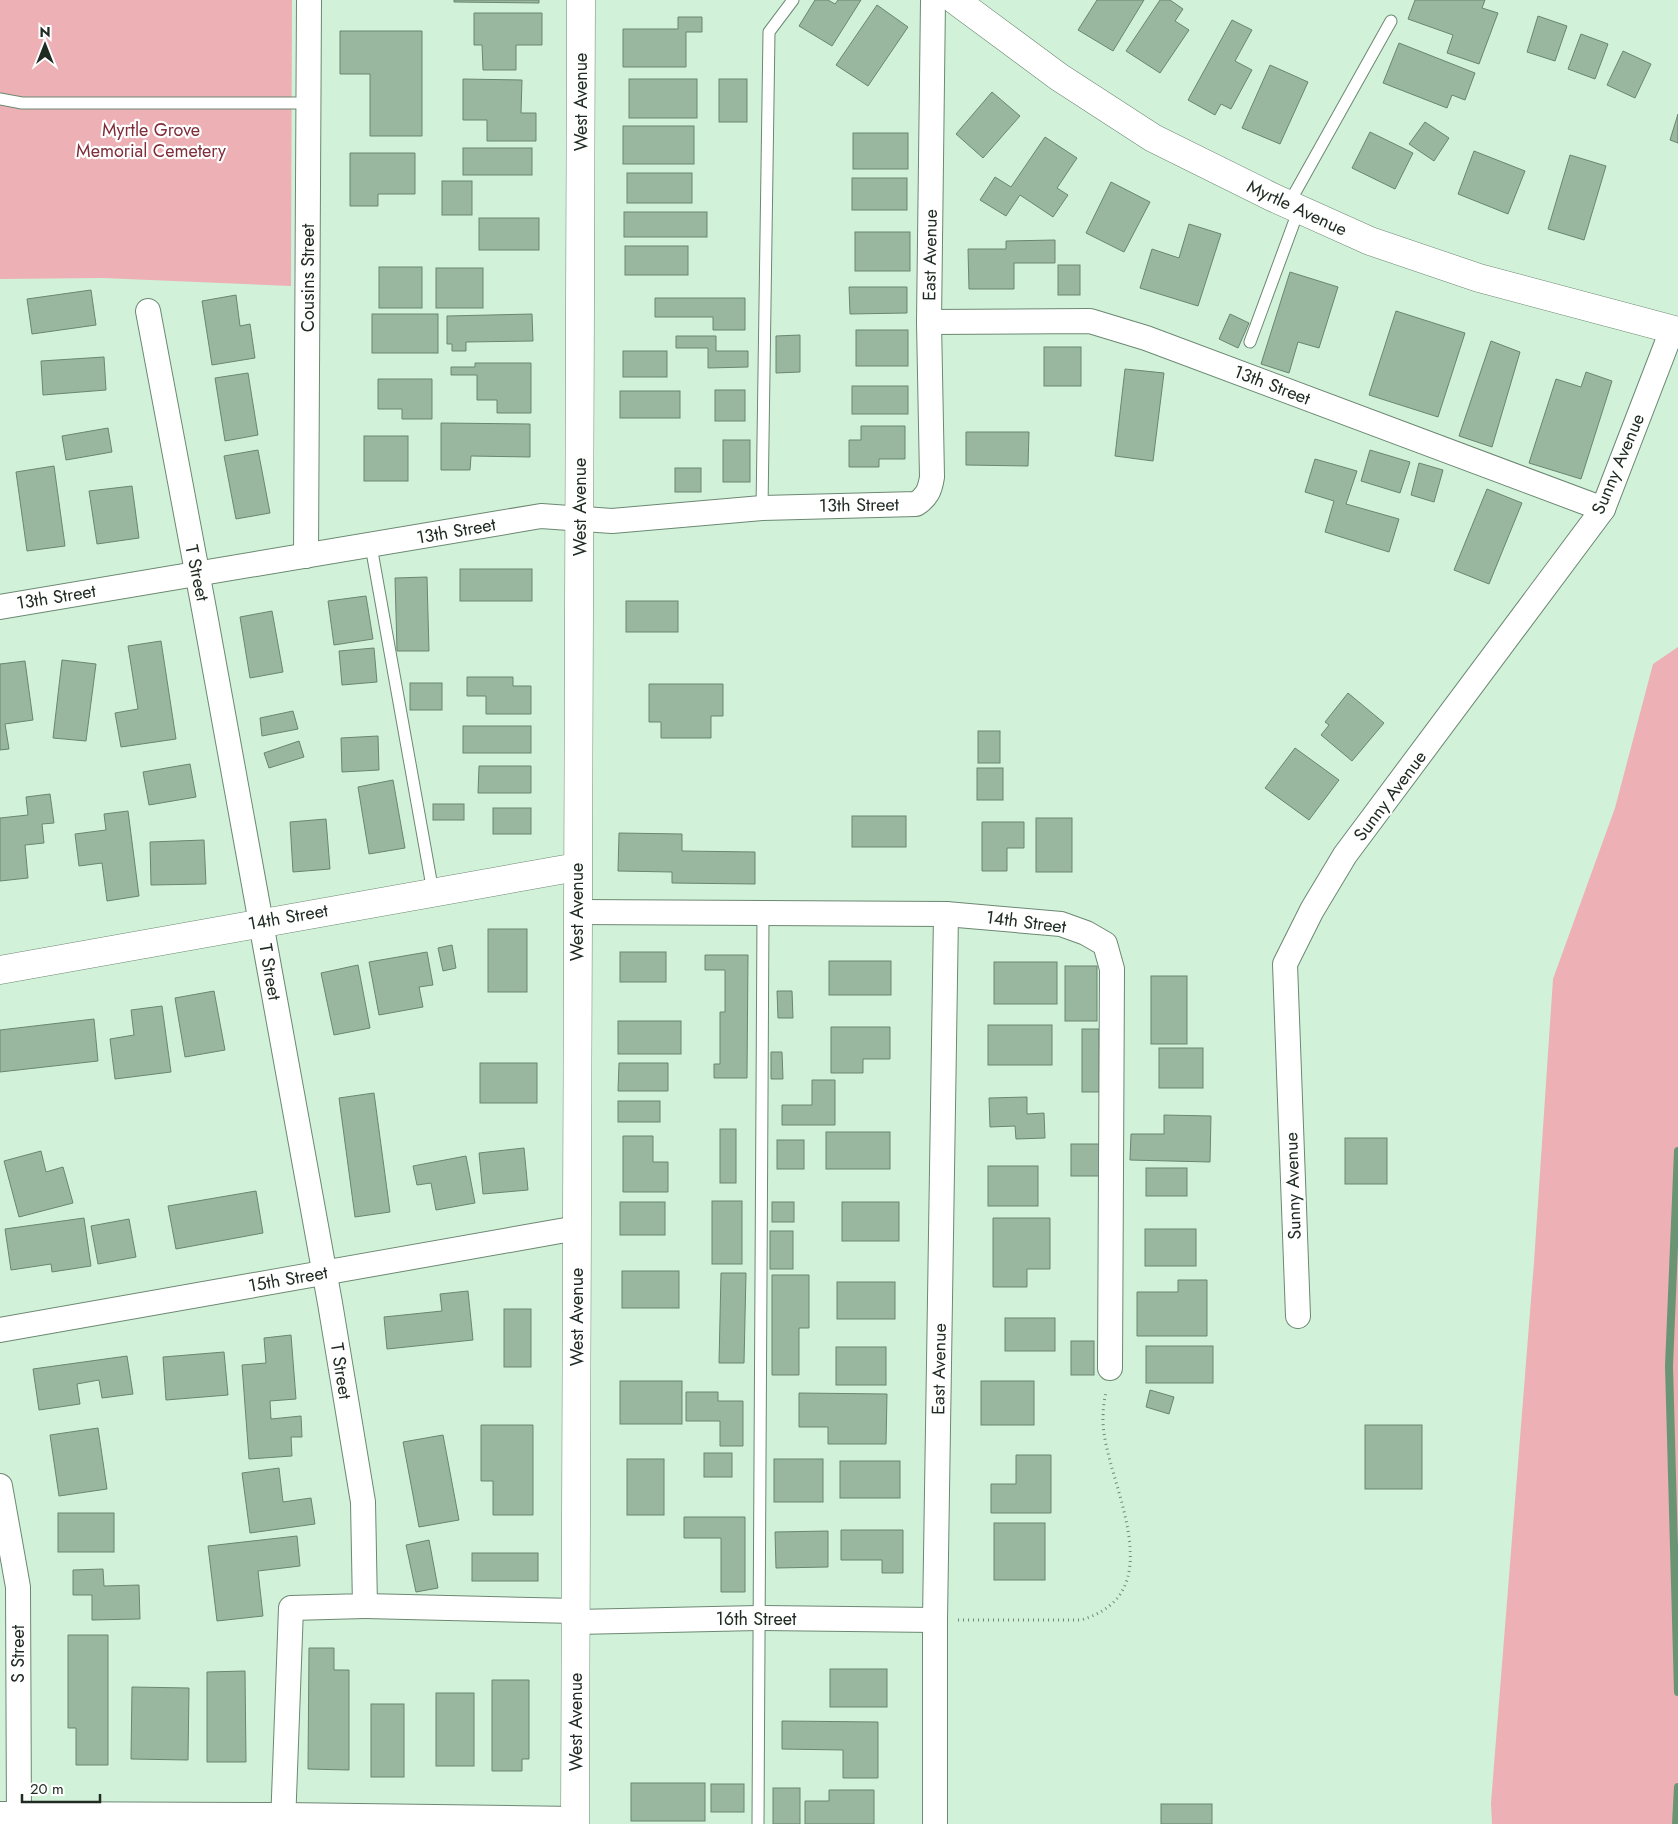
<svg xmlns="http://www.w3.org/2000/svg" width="1678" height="1824" viewBox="0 0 1678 1824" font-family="Jost,sans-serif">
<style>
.green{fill:#edb0b4}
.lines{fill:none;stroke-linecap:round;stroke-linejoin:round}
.stream{stroke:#6a9575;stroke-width:8}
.building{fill:#99b69f;stroke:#6a8670}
.service-casing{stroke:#6c8872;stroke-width:13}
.minor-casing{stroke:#6c8872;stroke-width:26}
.tertiary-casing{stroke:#6c8872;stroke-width:29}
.secondary-casing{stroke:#6c8872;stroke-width:29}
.path{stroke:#738878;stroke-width:3;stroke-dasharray:1 4;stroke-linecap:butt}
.service{stroke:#fff;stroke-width:11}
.minor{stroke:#fff;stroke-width:24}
.tertiary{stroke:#fff;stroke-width:28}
.secondary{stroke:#fff;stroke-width:28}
.labels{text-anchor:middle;stroke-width:4.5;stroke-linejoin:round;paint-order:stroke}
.street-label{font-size:18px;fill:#202c23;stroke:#fff}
.park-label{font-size:18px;fill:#802d3a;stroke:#fff}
</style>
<rect width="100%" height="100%" fill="#d2f1d9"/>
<!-- green -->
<g class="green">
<polygon points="0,0 292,0 291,286 103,278 0,279"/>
<polygon points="1678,647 1678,1824 1492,1824 1491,1803 1534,1262 1553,979 1615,808 1653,664"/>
</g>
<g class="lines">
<!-- stream -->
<g class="stream">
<polyline points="1678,1151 1669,1366 1678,1692"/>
<polyline points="1676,1824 1678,1787"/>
</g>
</g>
<!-- building -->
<g class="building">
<polygon points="454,0 539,0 539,3 454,2"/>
<polygon points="815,0 828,0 835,4 838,0 861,0 832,46 799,26"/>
<polygon points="1097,0 1144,0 1113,51 1078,30"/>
<polygon points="1160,0 1170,0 1183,9 1175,21 1189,30 1160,73 1126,51"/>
<polygon points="1415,0 1485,0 1482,8 1498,13 1479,64 1447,53 1453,35 1408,19"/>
<polygon points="877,5 908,27 868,86 836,65"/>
<polygon points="474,13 542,13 542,45 516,45 516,70 483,70 482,45 474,45"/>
<polygon points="1538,16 1567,26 1555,61 1527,52"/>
<polygon points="678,17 702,17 702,32 686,32 686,67 623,67 623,29 678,29"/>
<polygon points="1232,20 1252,30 1235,61 1252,70 1231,109 1221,104 1215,115 1188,100"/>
<polygon points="340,31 422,31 422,136 370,136 370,74 340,74"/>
<polygon points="1581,34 1608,44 1595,79 1568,69"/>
<polygon points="1399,43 1475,73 1465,100 1452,95 1447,108 1383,83"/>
<polygon points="1623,51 1651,64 1635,98 1607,85"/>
<polygon points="1270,65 1308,82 1280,144 1242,128"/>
<polygon points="463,79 522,80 521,113 536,113 536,141 487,141 487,120 463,120"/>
<rect x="629" y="79" width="68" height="39"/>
<rect x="719" y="79" width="28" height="43"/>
<polygon points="992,92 1020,116 983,158 956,134"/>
<polygon points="1678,114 1678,143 1670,140"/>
<polygon points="1425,122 1449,138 1434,161 1409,144"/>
<rect x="623" y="126" width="71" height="38"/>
<polygon points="1370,132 1413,153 1395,189 1352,168"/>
<rect x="853" y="133" width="55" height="36"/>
<polygon points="1045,137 1077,158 1057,188 1068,195 1053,217 1020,195 1006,216 980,200 995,177 1011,187"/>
<rect x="463" y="148" width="69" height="27"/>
<polygon points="1474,151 1525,171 1508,214 1458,194"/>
<polygon points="350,153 415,153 415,194 378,194 378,206 350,206"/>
<polygon points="1570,155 1606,166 1584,240 1548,229"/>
<rect x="627" y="173" width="65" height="30"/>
<rect x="852" y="178" width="55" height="32"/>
<rect x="442" y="181" width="30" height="34"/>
<polygon points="1111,182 1150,202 1124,252 1086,233"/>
<rect x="624" y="212" width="83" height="25"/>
<rect x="479" y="218" width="60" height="32"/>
<polygon points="1189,224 1221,234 1198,306 1140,288 1152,249 1179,258"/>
<rect x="855" y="232" width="55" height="39"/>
<polygon points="1055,240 1055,263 1014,263 1014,289 969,289 968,249 1006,249 1006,241"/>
<rect x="625" y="246" width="63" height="29"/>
<rect x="1058" y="265" width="22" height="30"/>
<rect x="379" y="267" width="43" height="41"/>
<rect x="436" y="268" width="47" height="40"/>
<polygon points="1290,272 1338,287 1319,348 1298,342 1289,373 1261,364"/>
<polygon points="849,287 907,287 907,313 850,314"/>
<polygon points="91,290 96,325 32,334 27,299"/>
<polygon points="236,295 240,326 250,324 255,358 212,365 202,301"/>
<polygon points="655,298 745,298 745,330 713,330 713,317 655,317"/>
<polygon points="1396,311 1465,333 1438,417 1369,395"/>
<rect x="372" y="314" width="66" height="39"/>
<polygon points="532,314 533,341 466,342 466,351 452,351 452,344 447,344 447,316"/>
<polygon points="1230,314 1249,323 1238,348 1219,339"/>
<rect x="856" y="330" width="52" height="36"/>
<polygon points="800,335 800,372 776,373 776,336"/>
<polygon points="676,336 716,336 716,351 748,351 748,367 708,368 708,348 676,348"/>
<polygon points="1491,341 1520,352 1492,447 1459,436"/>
<rect x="1044" y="347" width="37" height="39"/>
<rect x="623" y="351" width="44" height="26"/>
<polygon points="104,357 106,390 43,395 41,361"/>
<polygon points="475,363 531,363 531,413 497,413 497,400 477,400 477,375 451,375 451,367 475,367"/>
<polygon points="1125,369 1164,373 1153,461 1115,456"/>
<polygon points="1586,372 1612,381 1581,479 1529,463 1556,379 1581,387"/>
<polygon points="248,373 258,435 225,441 215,378"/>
<polygon points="378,379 432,379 432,419 402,419 402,409 378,409"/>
<rect x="852" y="386" width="56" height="28"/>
<rect x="715" y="390" width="30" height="31"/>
<rect x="620" y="391" width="60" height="27"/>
<polygon points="441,423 530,424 530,457 471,456 470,470 441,470"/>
<polygon points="861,426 905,426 905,459 879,459 879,467 849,467 849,440 861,440"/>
<polygon points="108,428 112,452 66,460 62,436"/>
<polygon points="966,432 1029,432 1028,466 966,465"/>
<rect x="364" y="436" width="44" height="45"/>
<rect x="723" y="440" width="27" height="42"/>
<polygon points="258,450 270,513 236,519 224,456"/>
<polygon points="1370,450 1410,462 1400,493 1361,481"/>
<polygon points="1315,459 1357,471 1346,504 1399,519 1389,552 1325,532 1334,501 1305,492"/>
<polygon points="1419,463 1443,470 1434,502 1411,495"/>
<polygon points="54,466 65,546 27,551 16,472"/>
<rect x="675" y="468" width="26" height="24"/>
<polygon points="132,486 139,538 97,544 89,491"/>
<polygon points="1487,489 1522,503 1489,584 1454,570"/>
<rect x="460" y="569" width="72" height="32"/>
<polygon points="427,577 429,651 397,651 395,578"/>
<polygon points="366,596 373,639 334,645 328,601"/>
<rect x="626" y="601" width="52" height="31"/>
<polygon points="272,611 283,672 250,678 240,617"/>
<polygon points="161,641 176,739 121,747 115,713 138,709 128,646"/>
<polygon points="374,648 377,682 342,685 339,651"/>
<polygon points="62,660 96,664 86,741 53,738"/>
<polygon points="25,661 33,720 5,724 9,749 0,750 0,664"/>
<polygon points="467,677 513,677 513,686 531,686 531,714 486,714 486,696 467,696"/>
<rect x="410" y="683" width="32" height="27"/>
<polygon points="649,684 723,684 723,716 711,716 711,738 661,738 661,722 649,722"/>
<polygon points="1348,693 1384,723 1352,761 1321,735 1329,725 1325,722"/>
<polygon points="293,711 298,729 262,736 260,718"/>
<rect x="463" y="726" width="68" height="27"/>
<rect x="978" y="731" width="22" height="32"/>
<polygon points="378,736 379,770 342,772 341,738"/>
<polygon points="299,741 304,757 269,768 264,753"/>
<polygon points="1295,748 1339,780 1309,820 1265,788"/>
<polygon points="190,764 196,797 149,805 143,772"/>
<polygon points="479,766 531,766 531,793 478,793"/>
<rect x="977" y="768" width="26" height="32"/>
<polygon points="393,780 405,848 369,854 358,787"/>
<polygon points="50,794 54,823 42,824 44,843 25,845 28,878 0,881 0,818 28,815 26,797"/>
<rect x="433" y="804" width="31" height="16"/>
<rect x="493" y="808" width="38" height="26"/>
<polygon points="128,811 139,896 107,901 102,863 79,866 75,834 106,830 104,814"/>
<rect x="852" y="816" width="54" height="31"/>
<rect x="1036" y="818" width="36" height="54"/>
<polygon points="326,819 330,869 293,872 290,822"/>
<polygon points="982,822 1024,822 1024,848 1007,848 1007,871 982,871"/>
<polygon points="619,833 682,834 682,851 755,852 755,884 672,883 672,872 618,871"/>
<polygon points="204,840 206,884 151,885 150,842"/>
<rect x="488" y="929" width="39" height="63"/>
<polygon points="452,945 456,968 443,971 438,948"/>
<polygon points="427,952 433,985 419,987 423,1007 379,1015 369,962"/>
<rect x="620" y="952" width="46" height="30"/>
<polygon points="705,955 748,955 747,1078 714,1078 714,1064 720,1064 720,1012 725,1012 725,970 705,970"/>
<rect x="829" y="961" width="62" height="34"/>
<rect x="994" y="962" width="63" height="42"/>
<polygon points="358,965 370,1028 334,1035 321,973"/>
<rect x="1065" y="966" width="32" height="55"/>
<rect x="1151" y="976" width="36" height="68"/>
<polygon points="214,991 225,1050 185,1057 175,998"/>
<polygon points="777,991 792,991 793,1018 778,1018"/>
<polygon points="162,1006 171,1072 115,1079 110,1039 134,1035 131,1010"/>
<polygon points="94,1019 98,1061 0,1072 0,1030"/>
<rect x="618" y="1021" width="63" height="33"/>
<rect x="988" y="1025" width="64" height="40"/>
<polygon points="831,1027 890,1027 890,1059 863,1059 863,1073 831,1073"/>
<rect x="1082" y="1029" width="17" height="63"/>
<rect x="1159" y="1048" width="44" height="40"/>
<polygon points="771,1052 782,1052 783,1079 771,1079"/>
<rect x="480" y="1063" width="57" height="40"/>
<polygon points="619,1063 668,1063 668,1091 618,1091"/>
<polygon points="812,1080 835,1080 835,1125 782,1125 782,1105 812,1105"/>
<polygon points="374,1093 390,1212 355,1217 339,1098"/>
<polygon points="1027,1097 1027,1114 1044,1113 1045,1138 1016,1139 1015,1126 990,1127 989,1098"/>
<rect x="618" y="1101" width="42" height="21"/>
<polygon points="1164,1115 1211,1116 1210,1162 1130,1160 1131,1134 1164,1134"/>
<rect x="720" y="1129" width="16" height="54"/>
<rect x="826" y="1132" width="64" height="37"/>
<polygon points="623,1136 653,1136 653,1162 668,1162 668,1192 623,1192"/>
<rect x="1345" y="1138" width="42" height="46"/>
<rect x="777" y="1140" width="27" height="29"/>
<rect x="1071" y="1144" width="28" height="32"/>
<polygon points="524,1148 528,1190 483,1194 479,1153"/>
<polygon points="41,1151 46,1172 63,1167 73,1203 19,1217 4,1161"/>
<polygon points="466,1156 475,1203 436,1210 431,1183 417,1185 413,1166"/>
<rect x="988" y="1166" width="50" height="40"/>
<rect x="1146" y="1168" width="41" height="28"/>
<polygon points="256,1191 263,1233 176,1249 168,1206"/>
<rect x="712" y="1201" width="30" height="63"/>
<rect x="620" y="1202" width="45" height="33"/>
<rect x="772" y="1202" width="22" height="20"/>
<rect x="842" y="1202" width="57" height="39"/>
<polygon points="84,1218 91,1266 52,1272 51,1264 11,1270 5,1229"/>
<polygon points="993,1218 1050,1218 1050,1269 1027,1269 1027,1287 993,1287"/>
<polygon points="129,1219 136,1257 98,1264 91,1226"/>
<rect x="1145" y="1229" width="51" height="37"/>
<rect x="770" y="1231" width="23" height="38"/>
<rect x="622" y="1271" width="57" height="37"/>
<polygon points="721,1273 746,1273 744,1363 719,1363"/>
<polygon points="772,1275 809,1275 809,1328 799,1328 799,1375 772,1375"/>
<polygon points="1178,1280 1207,1280 1207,1336 1137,1336 1137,1292 1178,1292"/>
<rect x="837" y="1282" width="58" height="37"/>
<polygon points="468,1291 473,1340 387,1349 384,1317 442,1311 440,1294"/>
<rect x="504" y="1309" width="27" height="58"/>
<rect x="1005" y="1318" width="50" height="33"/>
<polygon points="291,1335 296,1399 270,1401 271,1419 301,1416 302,1437 291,1437 292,1456 249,1459 242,1365 266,1363 264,1338"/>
<rect x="1071" y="1341" width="23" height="34"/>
<rect x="1146" y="1346" width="67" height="37"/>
<rect x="836" y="1347" width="50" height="38"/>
<polygon points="224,1352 228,1395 166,1400 163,1357"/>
<polygon points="127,1356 133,1394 102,1398 99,1380 77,1384 80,1404 39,1410 33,1369"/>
<rect x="620" y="1381" width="62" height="43"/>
<rect x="981" y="1381" width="53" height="44"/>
<polygon points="1150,1390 1174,1397 1169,1414 1146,1407"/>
<polygon points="686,1392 718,1392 718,1401 743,1401 743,1446 720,1446 720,1421 686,1421"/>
<polygon points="799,1393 887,1394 886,1444 828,1444 828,1427 799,1427"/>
<polygon points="481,1425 533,1425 533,1515 493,1515 493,1481 481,1481"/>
<rect x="1365" y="1425" width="57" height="64"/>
<polygon points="98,1428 107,1489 59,1496 50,1435"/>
<polygon points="443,1435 459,1520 419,1527 403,1442"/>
<rect x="704" y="1453" width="28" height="24"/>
<polygon points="1016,1455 1051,1455 1051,1513 991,1513 991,1484 1016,1484"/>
<rect x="627" y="1459" width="37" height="56"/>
<rect x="774" y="1459" width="49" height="43"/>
<rect x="840" y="1461" width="60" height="37"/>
<polygon points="279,1468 283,1502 311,1498 315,1524 250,1533 242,1473"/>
<rect x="58" y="1513" width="56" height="39"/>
<polygon points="684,1517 745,1517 745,1592 721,1592 721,1538 684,1538"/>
<rect x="994" y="1523" width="51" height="57"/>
<polygon points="841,1530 903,1530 903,1573 882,1573 882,1560 841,1560"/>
<polygon points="828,1531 828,1567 776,1568 775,1532"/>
<polygon points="297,1536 300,1566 258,1571 263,1616 217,1621 208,1546"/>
<polygon points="429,1540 438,1588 416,1592 406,1545"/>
<rect x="472" y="1553" width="66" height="28"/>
<polygon points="103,1569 104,1586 139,1585 140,1619 92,1620 92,1595 73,1595 73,1570"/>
<polygon points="68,1635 108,1635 108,1765 76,1765 76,1728 68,1728"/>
<polygon points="309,1648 334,1648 334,1670 349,1670 349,1770 308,1769"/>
<rect x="830" y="1669" width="57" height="38"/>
<polygon points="245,1671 246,1762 207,1762 207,1672"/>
<polygon points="492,1680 529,1680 529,1759 522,1759 522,1771 492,1771"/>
<polygon points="132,1687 189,1688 188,1760 131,1759"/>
<rect x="436" y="1693" width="38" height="73"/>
<rect x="371" y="1704" width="33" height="73"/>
<polygon points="782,1721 878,1722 878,1778 843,1778 843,1750 782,1749"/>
<rect x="631" y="1783" width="74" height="38"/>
<rect x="711" y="1784" width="33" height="28"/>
<rect x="773" y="1788" width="27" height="36"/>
<polygon points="829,1790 874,1790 874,1824 805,1824 805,1801 829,1801"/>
<rect x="1161" y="1804" width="51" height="20"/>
</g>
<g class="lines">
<!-- service casing -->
<g class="service-casing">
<g id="service">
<polyline points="0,99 22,103 309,103"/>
<polyline points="1288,205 1391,21"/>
<polyline points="1250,342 1299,209"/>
<polyline points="762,508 769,32 793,0"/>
<polyline points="371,546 433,892"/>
<polyline points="758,1824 763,914"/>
</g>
</g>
<!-- minor casing -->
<g class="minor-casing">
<g id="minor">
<polyline points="148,311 204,609 330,1303 363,1502 365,1606 291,1608 283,1824"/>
<polyline points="929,322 1090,321 1146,338 1603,509"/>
<polyline points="306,556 309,0"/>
<path d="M 0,607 L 541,516 L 612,521 L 762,508 L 916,504 C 927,497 930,490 932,477 L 929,322 L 933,0"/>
<polyline points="577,912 946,914 1061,924 1086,933 1105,944 1112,969 1110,1368"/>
<polyline points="1298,1316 1285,964 1312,910 1345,855 1603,509 1672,330"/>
<polyline points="0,1330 577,1228"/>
<polyline points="0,1486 18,1587 19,1824"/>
<polyline points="365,1606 576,1611"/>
<polyline points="576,1622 758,1618 935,1620"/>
<polyline points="0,1814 283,1815 575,1819"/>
<polyline points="935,1824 935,1620 946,914"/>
</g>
</g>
<!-- tertiary casing -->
<g class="tertiary-casing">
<polyline id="tertiary" points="0,970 577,867"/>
</g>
<!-- secondary casing -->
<g class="secondary-casing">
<g id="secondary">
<polyline points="955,0 1059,77 1153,138 1272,197 1370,241 1479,278 1678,331"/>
<polyline points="575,1824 581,0"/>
</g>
</g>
<!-- path -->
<path class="path" d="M 958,1620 L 1081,1620 C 1171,1594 1112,1492 1104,1433 C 1102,1420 1103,1405 1106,1392"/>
<!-- service -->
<use href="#service" class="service"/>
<!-- minor -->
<use href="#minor" class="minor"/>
<!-- tertiary -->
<use href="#tertiary" class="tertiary"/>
<!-- secondary -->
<use href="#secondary" class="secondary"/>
</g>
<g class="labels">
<!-- street labels -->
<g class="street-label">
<text transform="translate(581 102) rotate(-90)" y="6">West Avenue</text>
<text transform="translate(1297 208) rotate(25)" y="6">Myrtle Avenue</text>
<text transform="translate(930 255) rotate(-89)" y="6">East Avenue</text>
<text transform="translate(308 278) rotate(-90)" y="6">Cousins Street</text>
<text transform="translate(1272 385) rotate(21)" y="6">13th Street</text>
<text transform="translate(1618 464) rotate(-67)" y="6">Sunny Avenue</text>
<text transform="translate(859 505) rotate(-1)" y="6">13th Street</text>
<text transform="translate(580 507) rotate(-90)" y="6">West Avenue</text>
<text transform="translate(456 531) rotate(-10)" y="6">13th Street</text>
<text transform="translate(197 573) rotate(78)" y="6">T Street</text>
<text transform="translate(56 597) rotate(-9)" y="6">13th Street</text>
<text transform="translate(1390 796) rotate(-53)" y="6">Sunny Avenue</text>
<text transform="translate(577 912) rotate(-90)" y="6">West Avenue</text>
<text transform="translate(288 917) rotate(-10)" y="6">14th Street</text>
<text transform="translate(1026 922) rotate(7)" y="6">14th Street</text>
<text transform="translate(270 972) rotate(80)" y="6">T Street</text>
<text transform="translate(1293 1186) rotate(-92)" y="6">Sunny Avenue</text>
<text transform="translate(288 1279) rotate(-10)" y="6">15th Street</text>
<text transform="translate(577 1317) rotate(-90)" y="6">West Avenue</text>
<text transform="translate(939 1369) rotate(-89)" y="6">East Avenue</text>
<text transform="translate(341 1371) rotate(81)" y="6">T Street</text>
<text x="756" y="1625">16th Street</text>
<text transform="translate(18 1654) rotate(-90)" y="6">S Street</text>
<text transform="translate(576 1722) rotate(-90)" y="6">West Avenue</text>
</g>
<!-- park labels -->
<g class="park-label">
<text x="151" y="136">Myrtle Grove<tspan x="151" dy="21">Memorial Cemetery</tspan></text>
</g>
</g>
<!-- north arrow -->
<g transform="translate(45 45)" stroke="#ffffff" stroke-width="4" paint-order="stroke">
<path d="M0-4L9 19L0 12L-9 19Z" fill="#202c23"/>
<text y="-8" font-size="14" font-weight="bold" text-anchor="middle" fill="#202c23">N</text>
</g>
<!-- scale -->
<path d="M22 1794v8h78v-8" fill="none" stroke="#202c23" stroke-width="2.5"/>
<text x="30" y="1794" font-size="15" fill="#202c23" stroke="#ffffff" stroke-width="4" paint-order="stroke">20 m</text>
</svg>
